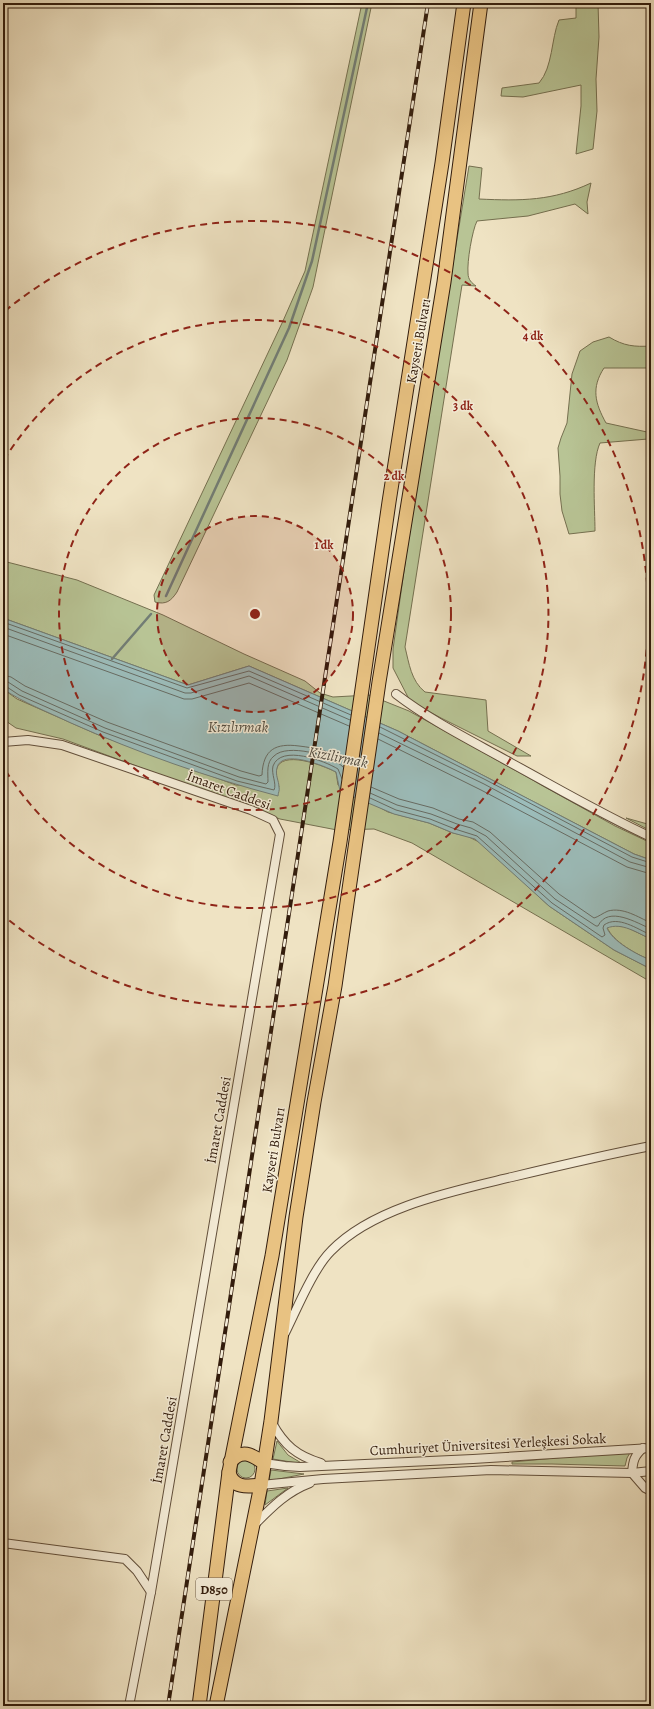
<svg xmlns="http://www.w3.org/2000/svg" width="654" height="1709" viewBox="0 0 654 1709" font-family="Alegreya,serif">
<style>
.green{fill:#b8c495;stroke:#757050}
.water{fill:#9cbdbb;stroke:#727d75}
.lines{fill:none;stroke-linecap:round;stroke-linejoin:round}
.shore{stroke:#676c64;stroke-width:1}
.stream{stroke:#727d75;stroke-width:2.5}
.minor-casing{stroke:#614e3a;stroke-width:10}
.trunk-casing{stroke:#321c0c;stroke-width:15}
.minor{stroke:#f5edd8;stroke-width:8}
.trunk{stroke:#e8c282;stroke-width:13}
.rail-casing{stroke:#321c0c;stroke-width:4}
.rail{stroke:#f5edd8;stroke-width:2.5;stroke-dasharray:8;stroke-linecap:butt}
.ring{fill:none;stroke:#8f2418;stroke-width:2;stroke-dasharray:7 5}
.labels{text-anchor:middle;stroke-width:3;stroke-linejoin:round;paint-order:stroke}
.shield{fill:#f5edd8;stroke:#6c5b49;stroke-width:1}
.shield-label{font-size:13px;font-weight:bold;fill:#321c0c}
.street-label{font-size:14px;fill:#321c0c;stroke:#f5edd8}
.water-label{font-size:15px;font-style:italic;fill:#524c41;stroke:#f5edd8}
.centre{fill:#8f2418;stroke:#f5edd8;stroke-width:2}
.ring-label{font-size:12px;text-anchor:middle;font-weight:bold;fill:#8f2418;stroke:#f5edd8;stroke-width:3;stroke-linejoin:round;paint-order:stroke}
</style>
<rect width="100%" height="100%" fill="#efe3c3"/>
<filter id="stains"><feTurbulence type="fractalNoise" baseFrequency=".005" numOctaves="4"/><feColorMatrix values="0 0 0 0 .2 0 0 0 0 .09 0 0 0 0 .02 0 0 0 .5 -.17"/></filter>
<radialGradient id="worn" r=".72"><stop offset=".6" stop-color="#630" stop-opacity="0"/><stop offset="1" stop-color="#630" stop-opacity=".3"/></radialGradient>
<!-- green -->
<g class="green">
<path d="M 362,3 L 372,3 L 313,287 L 287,360 L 177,592 C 171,601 166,605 155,602 L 154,595 L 283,321 L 305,271 Z"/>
<path d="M 576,3 L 598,3 L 599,37 L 596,79 L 597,111 L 593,149 L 576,154 L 581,106 L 581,85 L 523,97 L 501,96 L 502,88 L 539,83 C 553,67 551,39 559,20 L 576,18 Z"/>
<path d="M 469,166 L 482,168 L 479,199 C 521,201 553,201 591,183 L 587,202 L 588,214 L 575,204 L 528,216 L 477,221 C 472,231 467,262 468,273 C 468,280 472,283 476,286 L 462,285 L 405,647 C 409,663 411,681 425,692 L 486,700 L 488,731 L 531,756 L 517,756 L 441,718 L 410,701 L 393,668 L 393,649 L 413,507 Z"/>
<path d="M 609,337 C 624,346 634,347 651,346 L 651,368 L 604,368 C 591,388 595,403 606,423 L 647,432 L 648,439 L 600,443 C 591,463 595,509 595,531 L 569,534 L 562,511 L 560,494 L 560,476 L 558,448 L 561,438 L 567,423 L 572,374 L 580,351 L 593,342 Z"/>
<polygon points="3,561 77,580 163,615 244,654 305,681 320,693 333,697 369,695 409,711 615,826 651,843 651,860 634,854 398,731 249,666 188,685 3,618"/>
<path d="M 3,689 L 17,699 L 101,736 L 236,785 L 279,787 C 263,744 316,762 336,772 L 338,785 L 388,812 L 429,823 L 453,833 L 467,836 L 481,843 L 549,906 L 614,950 L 651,969 L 651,982 L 412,843 L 374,829 L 337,830 L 280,819 L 63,739 L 16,728 L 3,719 Z"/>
<polygon points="626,818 651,825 651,831"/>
<path d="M 613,925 L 626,927 L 651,939 L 651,960 C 637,955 612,941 607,927 Z"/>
<polygon points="277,1441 288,1455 303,1464 273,1459"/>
<polygon points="631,1451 627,1458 625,1466 552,1464 512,1464 512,1462"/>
<circle cx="246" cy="1469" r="9"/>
<polygon points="271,1470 304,1474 269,1481"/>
<polygon points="288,1488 265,1505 267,1491"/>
</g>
<!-- water -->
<path class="water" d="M 3,618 L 188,685 L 249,666 L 398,731 L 634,854 L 651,860 L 651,939 C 637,933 622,922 607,928 C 612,941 637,955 651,960 L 651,969 L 614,950 L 549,906 L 475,839 L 453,833 L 429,823 L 394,814 L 340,791 L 336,772 C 325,766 281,748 277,768 C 275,775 279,781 279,787 C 280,790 278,793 278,796 C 209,778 136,752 71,723 C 48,712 24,703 3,689 Z"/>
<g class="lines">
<!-- shore -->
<g class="shore">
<polyline points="3,622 187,688 249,671 351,715"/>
<polyline points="3,627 185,693 191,693 249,676 350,720"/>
<polyline points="3,634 184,699 192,699 249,683 349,726"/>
<path d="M 3,675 L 11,677 L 25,686 L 107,722 L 241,771 L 259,776 L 262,775 C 263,749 276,743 299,746 C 316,748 330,751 344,760"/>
<path d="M 3,681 L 8,682 L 22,691 L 105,728 L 239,777 L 266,784 L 268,782 C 268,773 266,762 274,756 C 287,743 332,755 343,767"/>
<path d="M 3,686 L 7,687 L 19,695 L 103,732 L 237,781 L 274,790 C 277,784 271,774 273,766 C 281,744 325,761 338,769 L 342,779"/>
<polyline points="380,727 486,780 632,857 651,863"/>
<polyline points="379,733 484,784 630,862 651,868"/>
<polyline points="378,739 481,790 627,867 651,874"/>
<path d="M 371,787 L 399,799 L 433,808 L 459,819 L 473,822 L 490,832 L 559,894 L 594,918 C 598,917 603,913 608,911 C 623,907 638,917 651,923"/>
<path d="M 370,793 L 397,805 L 431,814 L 457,824 L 471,828 L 486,836 L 555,899 L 596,926 L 598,926 C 608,905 637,923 651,929"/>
<path d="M 370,798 L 396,810 L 430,819 L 455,829 L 477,836 L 552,903 L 602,937 L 605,935 L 603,928 L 604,925 C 618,915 637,929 651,935"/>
</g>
<!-- stream -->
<g class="stream">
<polyline points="166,596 289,328 312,261 368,3"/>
<polyline points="112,659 151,614"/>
</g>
<!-- minor casing -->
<g class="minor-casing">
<g id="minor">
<path d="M 396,694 C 431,721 472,741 511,763 C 557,788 603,815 651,837"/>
<polyline points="3,742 28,740 62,745 251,810 273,820 280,834 151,1592 129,1706"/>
<path d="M 285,1333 C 297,1309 313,1269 331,1251 C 373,1207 454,1191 512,1177 C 558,1166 604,1155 651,1146"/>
<path d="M 272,1423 C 284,1445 297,1456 321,1463"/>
<path d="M 643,1448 C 634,1456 633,1461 632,1473 L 645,1488 L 651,1491"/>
<polyline points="264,1463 285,1466 300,1467 473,1459 651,1448"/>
<polyline points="261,1485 323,1479 491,1470 632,1473 651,1471"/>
<path d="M 253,1526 C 271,1508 286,1492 310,1483"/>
<polyline points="3,1543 125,1559 137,1571 151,1592"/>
</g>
</g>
<!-- trunk casing -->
<g class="trunk-casing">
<g id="trunk">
<path d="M 230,1462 C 242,1448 252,1455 264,1463"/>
<path d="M 229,1472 C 232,1488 247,1487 261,1485"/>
<polyline points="199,1706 229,1472 272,1256 340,842 389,502 442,163 464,3"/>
<polyline points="216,1706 261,1485 271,1421 296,1217 314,1102 335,986 379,682 444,282 481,3"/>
</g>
</g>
<!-- minor -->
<use href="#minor" class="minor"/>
<!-- trunk -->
<use href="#trunk" class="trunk"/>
<!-- rail casing -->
<g class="rail-casing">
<polyline id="rail" points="168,1706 428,3"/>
</g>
<!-- rail -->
<use href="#rail" class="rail"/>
</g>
<!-- distance rings -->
<circle cx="255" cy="614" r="98" fill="#8f2418" fill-opacity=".12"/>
<g class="ring">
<circle cx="255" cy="614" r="98"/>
<circle cx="255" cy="614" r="196"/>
<path d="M4 460A294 294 0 1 1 4 768"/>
<path d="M5 311A393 393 0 1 1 5 917"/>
</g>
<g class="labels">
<!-- shield labels -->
<rect class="shield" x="196" y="1578" width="36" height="22" rx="3"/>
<g class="shield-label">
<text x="214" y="1594">D850</text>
</g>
<!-- street labels -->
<g class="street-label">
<text transform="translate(418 341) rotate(-80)" y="5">Kayseri Bulvarı</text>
<text transform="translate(229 790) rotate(20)" y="5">İmaret Caddesi</text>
<text transform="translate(218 1120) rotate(-80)" y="5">İmaret Caddesi</text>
<text transform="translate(273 1150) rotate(-81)" y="5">Kayseri Bulvarı</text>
<text transform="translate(164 1440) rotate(-80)" y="5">İmaret Caddesi</text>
<text transform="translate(488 1444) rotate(-3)" y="5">Cumhuriyet Üniversitesi Yerleşkesi Sokak</text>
</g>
<!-- water labels -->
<g class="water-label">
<text x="238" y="732">Kızılırmak</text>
<text transform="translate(338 757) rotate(11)" y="5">Kizilirmak</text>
</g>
</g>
<circle cx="255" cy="614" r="6" class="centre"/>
<g class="ring-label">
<text x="533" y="340">4 dk</text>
<text x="463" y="410">3 dk</text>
<text x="394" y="480">2 dk</text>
<text x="324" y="549">1 dk</text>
</g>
<!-- margin -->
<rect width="654" height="1709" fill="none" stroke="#efe3c3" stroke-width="16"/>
<rect x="4" y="4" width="646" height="1701" fill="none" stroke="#321c0c" stroke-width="2"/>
<rect x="8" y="8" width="638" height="1693" fill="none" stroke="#321c0c"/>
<rect width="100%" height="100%" filter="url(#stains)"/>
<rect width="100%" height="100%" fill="url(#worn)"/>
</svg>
